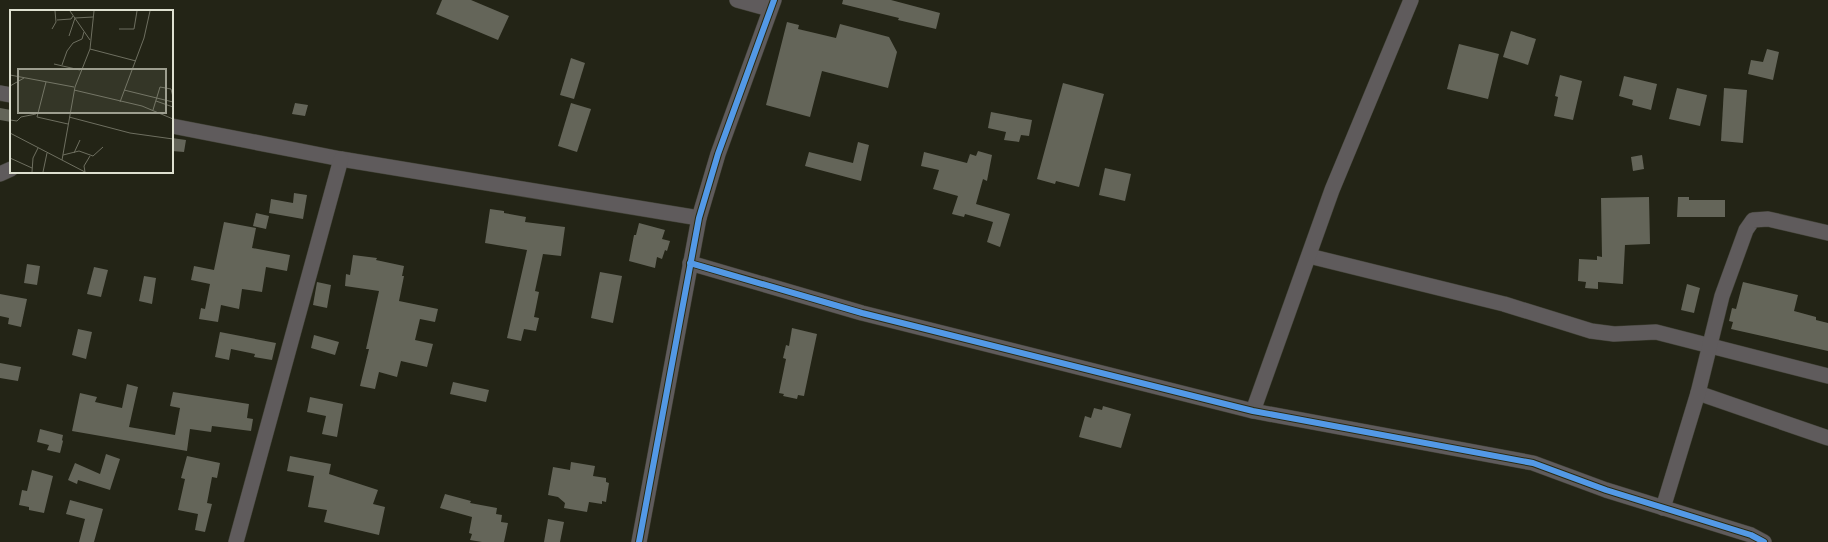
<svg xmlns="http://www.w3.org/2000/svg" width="1828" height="542" viewBox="0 0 1828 542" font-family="'Open Sans',sans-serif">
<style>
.building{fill:#646559}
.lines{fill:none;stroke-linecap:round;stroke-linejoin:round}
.street-casing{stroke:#404135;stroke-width:16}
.street{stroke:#5f5b5c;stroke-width:15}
.cycleway-casing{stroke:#292a10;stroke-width:8}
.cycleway{stroke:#5399e6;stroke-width:6}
.inset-road{fill:none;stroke:#6e6f60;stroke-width:1}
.view{fill:#9d9e8f;fill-opacity:0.15;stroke:#9d9e8f;stroke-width:2}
.inset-edge{fill:none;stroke:#dee0d0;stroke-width:2}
</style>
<rect width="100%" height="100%" fill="#232416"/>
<!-- building -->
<g class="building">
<polygon points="442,0 471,0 509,16 498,40 436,14"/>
<polygon points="843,0 891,0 940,13 936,29 898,20 899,18 842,4"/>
<polygon points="787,22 799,25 798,29 836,38 840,24 889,37 897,52 888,88 822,71 810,117 766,105"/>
<polygon points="1511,31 1536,39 1528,65 1503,57"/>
<polygon points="1459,44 1499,54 1488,99 1447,89"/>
<polygon points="1767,49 1779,52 1773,80 1748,74 1751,60 1763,62"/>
<polygon points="571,58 585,63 574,99 560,95"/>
<polygon points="1560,75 1582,81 1573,120 1554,116 1558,97 1555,96"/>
<polygon points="1624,76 1657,84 1651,110 1632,105 1633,100 1619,96"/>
<polygon points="1063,83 1104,94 1079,187 1056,181 1055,184 1037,179"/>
<polygon points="1677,88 1707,95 1700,126 1669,119"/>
<polygon points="1724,88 1747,90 1743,143 1721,141"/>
<polygon points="295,103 308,105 305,116 292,114"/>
<polygon points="571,103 591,109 577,152 558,146"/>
<polygon points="0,108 11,110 11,122 0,120"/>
<polygon points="991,112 1032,120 1029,136 1021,135 1019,142 1004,140 1006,132 988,128"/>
<polygon points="172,138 186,140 184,152 172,151"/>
<polygon points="858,142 869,145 861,181 805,166 809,152 853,163"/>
<polygon points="978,151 992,155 987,181 983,179 976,204 1010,214 1000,247 987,242 993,222 965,214 964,217 952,214 958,196 933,189 939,170 921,166 924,152 967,163 970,154 976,156"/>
<polygon points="1642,155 1644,169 1633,171 1631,157"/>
<polygon points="1105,168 1131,174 1125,201 1099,195"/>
<polygon points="294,193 307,195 303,219 269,213 271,199 293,203"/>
<polygon points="1649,197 1650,244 1625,245 1623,284 1598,282 1598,289 1585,288 1586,282 1578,281 1579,259 1597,260 1597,256 1602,257 1601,198"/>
<polygon points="1678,197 1689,197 1689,200 1725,200 1725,217 1677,217"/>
<polygon points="490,209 504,211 504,213 526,217 525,222 565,227 561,256 543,254 535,291 539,292 534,317 539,318 536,331 524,329 521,341 507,338 527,250 485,243"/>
<polygon points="256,213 269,216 266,229 253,226"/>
<polygon points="224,222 256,228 252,248 290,255 287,271 266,267 262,292 242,289 239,309 221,305 218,322 199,319 201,308 205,309 210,284 191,280 194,266 214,270"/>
<polygon points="639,223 665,230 662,239 670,241 667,251 665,250 662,259 657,257 655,268 629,261 634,235 636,235"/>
<polygon points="353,255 377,258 376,260 404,266 402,276 404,276 399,301 438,309 435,322 420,319 415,340 433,344 427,367 401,361 397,377 379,372 375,389 360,386 369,349 366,349 379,291 345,286 346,274 350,275"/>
<polygon points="27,264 40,266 37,285 24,283"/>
<polygon points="94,267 108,270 101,297 87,294"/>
<polygon points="600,272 622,276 613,323 591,318"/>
<polygon points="144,276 156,278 152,304 139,301"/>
<polygon points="317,282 331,285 327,308 313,305"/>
<polygon points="1743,282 1798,295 1794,311 1816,317 1816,320 1828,323 1828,351 1731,329 1733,322 1729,321 1732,308 1736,309"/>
<polygon points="1687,284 1700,288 1694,313 1681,310"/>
<polygon points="0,294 27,299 21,327 8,324 9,318 0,316"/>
<polygon points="792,328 817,334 804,396 798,395 797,399 783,396 784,394 779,393 786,359 783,358 786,345 789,346"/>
<polygon points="78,329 92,332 86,359 72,355"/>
<polygon points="220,332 276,343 272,360 254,357 255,354 231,349 229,360 215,357"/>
<polygon points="314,335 339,342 335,355 311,348"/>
<polygon points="0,363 21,367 18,381 0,378"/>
<polygon points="453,382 489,390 486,402 450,394"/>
<polygon points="127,384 138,387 129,427 175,435 180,408 170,406 173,392 249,404 247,418 253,419 251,431 212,426 211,432 190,429 187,451 72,431 80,393 97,397 95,402 122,408"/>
<polygon points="310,397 343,404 337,437 322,434 326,416 307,412"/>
<polygon points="1103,406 1131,414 1121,448 1079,437 1085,416 1091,418 1094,408 1102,410"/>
<polygon points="40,429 63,435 62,440 63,441 60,453 47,450 49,445 37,442"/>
<polygon points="106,454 120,459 110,490 78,480 77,484 68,480 75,463 100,474"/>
<polygon points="187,456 220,463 217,478 212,477 207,503 212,504 205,532 195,530 198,514 178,510 185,479 181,478"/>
<polygon points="290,456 331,464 329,474 378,490 373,504 385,507 379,535 324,522 327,510 308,507 314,476 287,471"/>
<polygon points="571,462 595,466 593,476 606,478 606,482 609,483 606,502 602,501 602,504 589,502 587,512 564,508 565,503 558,497 548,495 553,467 570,470"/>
<polygon points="32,470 53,476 44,513 29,510 29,507 19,505 22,490 27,491"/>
<polygon points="445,494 471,501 470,503 497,508 496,514 502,515 501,522 508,523 504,542 482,542 470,540 472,534 469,533 472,517 440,508"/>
<polygon points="70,500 103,509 94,542 79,542 85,519 66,514"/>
<polygon points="548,519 564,522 560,542 544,542"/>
</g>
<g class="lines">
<!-- street casing -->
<g class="street-casing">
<g id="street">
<polyline points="737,0 770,9"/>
<polyline points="0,93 11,95"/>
<polyline points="172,126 341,159 699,218"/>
<polyline points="0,174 11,169"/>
<polyline points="1309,256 1504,304 1591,331 1614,334 1656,332 1828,376"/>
<polyline points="690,263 862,313 1253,411 1533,463 1606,490 1751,535 1764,542"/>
<polyline points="1698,393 1828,438"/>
<polyline points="1253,411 1332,190 1411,0"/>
<polyline points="1663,508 1698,393 1722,296 1746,230 1753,220 1768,219 1828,233"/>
<polyline points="236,542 341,159"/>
<polyline points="639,542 699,218 718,154 774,0"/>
</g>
</g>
<!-- street -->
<use href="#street" class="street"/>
<!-- cycleway casing -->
<g class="cycleway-casing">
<g id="cycleway">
<polyline points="690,263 862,313 1253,411 1533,463 1606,490 1751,535 1764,542"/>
<polyline points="639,542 699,218 718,154 774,0"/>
</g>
</g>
<!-- cycleway -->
<use href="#cycleway" class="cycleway"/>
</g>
<!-- overview -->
<g transform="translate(10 10)">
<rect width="163" height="163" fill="#232416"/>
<path class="inset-road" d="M 60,1 L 80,30M 47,10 L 61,9 L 63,6M 42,19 L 46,12 L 45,1M 109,19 L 124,19 L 127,1M 59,26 L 65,8 L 83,7M 80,39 L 126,51M 44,54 L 70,60M 52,55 L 57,41 L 63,33 L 72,29 L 74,22M 0,65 L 64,77M 36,72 L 27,107 L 58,114M 0,76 L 14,68M 64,80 L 132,96 L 163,109M 114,80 L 163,92M 146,91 L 163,97M 110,92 L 134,28 L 140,1M 143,100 L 150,77 L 161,79 L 163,87M 59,107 L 120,123 L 163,129M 0,110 L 7,111 L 11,107 L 26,104M 0,123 L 75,162M 64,143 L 70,130M 53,145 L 69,141 L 83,146 L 93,137M 0,148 L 22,158M 52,150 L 65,77 L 80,39 L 84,1M 22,162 L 23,148 L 28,138M 33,162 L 37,143M 75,162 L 74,156 L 80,146"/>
<path class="view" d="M 8,59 L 156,59 L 156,103 L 8,103 Z"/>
<rect width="163" height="163" class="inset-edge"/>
</g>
</svg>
